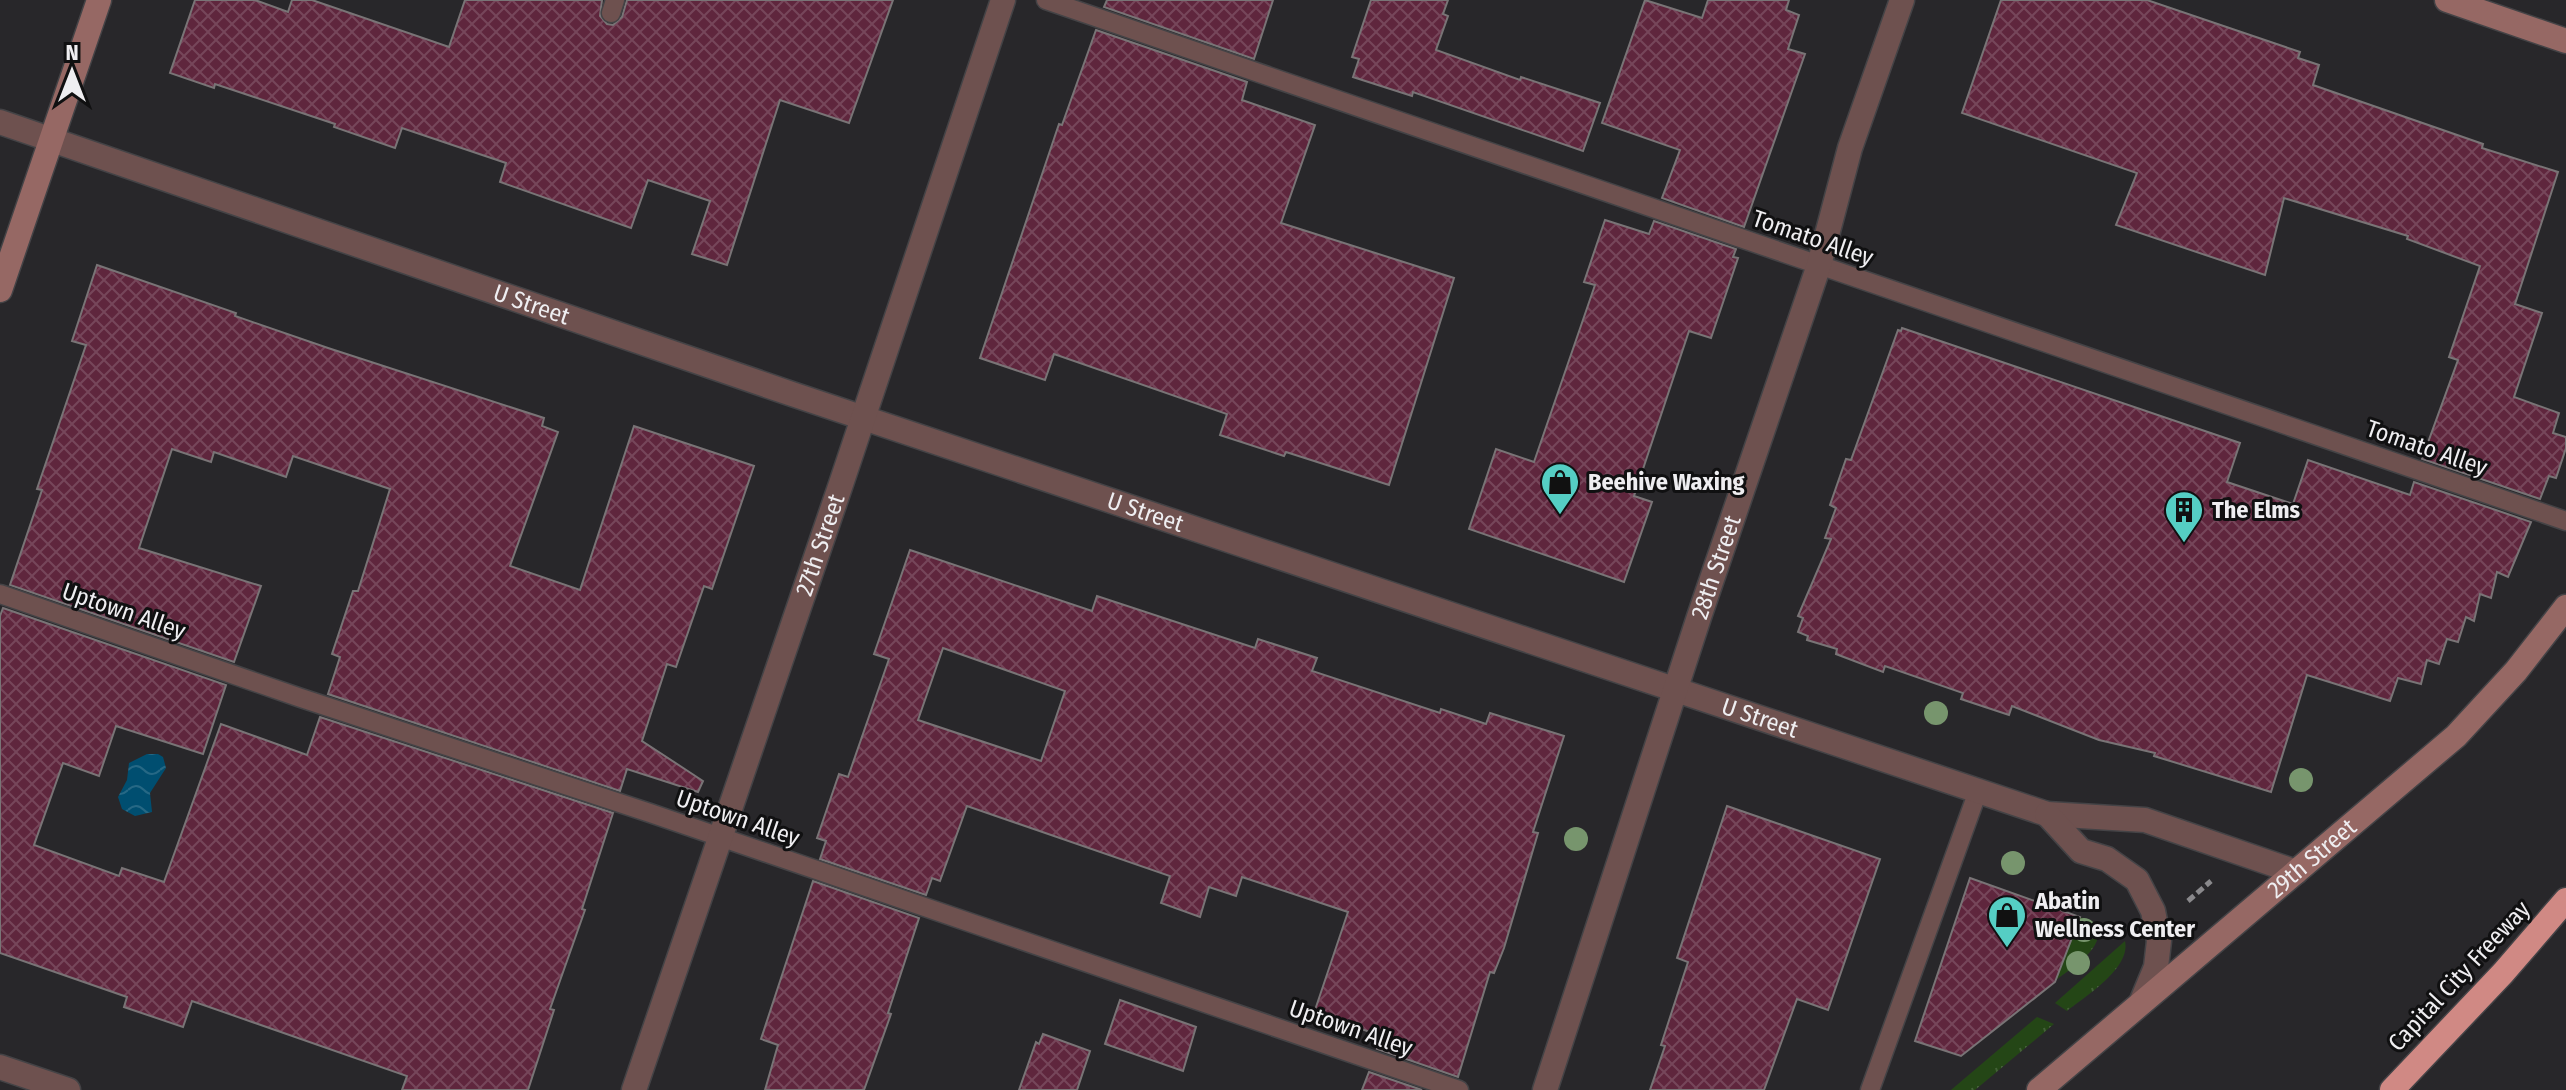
<svg xmlns="http://www.w3.org/2000/svg" width="2566" height="1090" viewBox="0 0 2566 1090" font-family="'Fira Sans Condensed',sans-serif">
<style>
.grass{fill:url(#grass-tufts)}
.water{fill:url(#water-waves)}
.building{fill:url(#building-cross-hatch);stroke:#797476;stroke-width:2;fill-rule:evenodd}
.lines{fill:none;stroke-linecap:round;stroke-linejoin:round}
.lane-casing{stroke:#444346;stroke-width:21}
.street-casing{stroke:#444346;stroke-width:27}
.secondary-casing{stroke:#444346;stroke-width:27}
.highway-casing{stroke:#444346;stroke-width:27}
.path{stroke:#8a898c;stroke-width:5;stroke-dasharray:8 4;stroke-linecap:butt}
.lane{stroke:#6e514f;stroke-width:18}
.street{stroke:#6e514f;stroke-width:24}
.secondary{stroke:#966864;stroke-width:24}
.highway{stroke:#d08984;stroke-width:24}
.tree{fill:#77956d}
.labels{text-anchor:middle;stroke-width:6;stroke-linejoin:round;paint-order:stroke}
.street-label{font-size:24px;fill:#efeef1;stroke:#101011}
.poi-label{font-size:24px;font-weight:bold;fill:#efeef1;stroke:#101011;text-anchor:start}
</style>
<defs>
<pattern id="grass-tufts" width="24" height="20" patternUnits="userSpaceOnUse" patternTransform="scale(2)"><rect width="24" height="20" fill="#244616"/><path d="M3 7l-1-3M5 7V3M7 7l1-3M15 17l-1-3M17 17v-4M19 17l1-3" fill="none" stroke="#446138"/></pattern>
<pattern id="water-waves" width="16" height="10" patternUnits="userSpaceOnUse" patternTransform="scale(2)"><rect width="16" height="10" fill="#004e70"/><path d="M0 5q4-4 8 0t8 0" fill="none" stroke="#266885"/></pattern>
<pattern id="building-cross-hatch" width="8" height="8" patternUnits="userSpaceOnUse" patternTransform="scale(2)"><rect width="8" height="8" fill="#5f263d"/><path d="M0 0l8 8M0 8l8-8" fill="none" stroke="#76465a"/></pattern>
</defs>
<rect width="100%" height="100%" fill="#28272a"/>
<!-- grass -->
<g class="grass">
<path d="M 2080,917 L 2097,924 C 2106,949 2072,967 2055,981 Z"/>
<path d="M 2125,941 C 2131,968 2086,996 2067,1011 L 2055,1003 Z"/>
<polygon points="2037,1017 2054,1024 1975,1090 1951,1090"/>
</g>
<!-- water -->
<polygon class="water" points="147,754 158,754 163,757 166,768 150,793 152,812 135,816 122,809 118,797 127,780 129,763"/>
<!-- building -->
<g class="building">
<polygon points="195,0 255,0 288,12 292,0 312,0 449,47 465,0 602,0 600,16 607,24 613,25 622,17 627,0 893,0 849,123 780,100 727,265 692,254 710,201 648,180 631,228 500,182 506,163 402,128 395,148 334,127 335,124 215,84 214,88 170,73"/>
<polygon points="1107,0 1273,0 1254,59 1104,7"/>
<polygon points="1371,0 1448,0 1443,14 1448,16 1436,50 1520,80 1521,77 1600,103 1583,151 1413,92 1412,96 1353,77 1359,59 1352,57"/>
<polygon points="1645,0 1702,18 1708,0 1789,0 1786,10 1799,15 1788,49 1805,54 1744,227 1662,198 1680,150 1602,123"/>
<polygon points="2001,0 2147,0 2300,52 2298,58 2319,65 2313,85 2483,144 2482,148 2558,172 2515,304 2542,313 2514,397 2559,413 2553,433 2566,437 2566,448 2556,478 2549,476 2540,499 2422,459 2458,360 2449,357 2480,266 2407,239 2408,236 2284,198 2265,275 2116,225 2137,173 1962,113"/>
<polygon points="1096,30 1247,82 1242,100 1315,125 1281,223 1454,278 1389,485 1286,452 1284,456 1220,435 1227,414 1054,354 1045,380 980,358 1059,124 1062,125"/>
<polygon points="1605,220 1649,234 1654,221 1736,249 1733,257 1738,258 1711,338 1689,331 1634,496 1652,502 1624,582 1469,529 1496,449 1534,462 1595,285 1584,282"/>
<polygon points="97,265 236,313 235,316 328,348 544,418 542,426 558,432 510,566 580,590 634,426 754,466 712,589 704,586 676,667 667,664 642,741 703,781 698,792 627,769 620,791 328,694 340,657 332,654 353,591 358,591 390,489 293,456 286,477 214,452 211,462 172,449 139,548 261,586 234,662 10,585 42,490 37,489 86,345 72,341"/>
<polygon points="1902,328 2240,443 2227,482 2293,504 2308,460 2410,495 2414,482 2531,522 2508,577 2497,572 2491,598 2480,594 2474,621 2466,617 2458,642 2447,639 2439,664 2427,660 2421,684 2398,678 2390,701 2307,675 2271,792 2154,756 2155,753 2099,740 2012,706 2009,715 1961,699 1963,693 1885,666 1883,672 1836,654 1837,649 1807,640 1808,636 1798,632 1803,618 1798,616 1831,539 1825,538 1836,508 1830,505 1846,459 1851,460 1898,330 1901,331"/>
<path d="M 910,550 L 1092,611 L 1097,596 L 1255,648 L 1258,639 L 1317,658 L 1312,671 L 1440,713 L 1441,709 L 1486,724 L 1490,713 L 1564,736 L 1533,832 L 1538,833 L 1504,948 L 1494,973 L 1490,972 L 1458,1077 L 1377,1049 L 1382,1036 L 1314,1013 L 1348,912 L 1242,877 L 1236,896 L 1209,887 L 1200,917 L 1161,903 L 1170,876 L 967,806 L 940,881 L 932,878 L 926,895 L 820,859 L 826,841 L 817,838 L 839,774 L 848,777 L 889,659 L 874,654 ZM 943,648 L 1065,691 L 1041,761 L 918,720 Z"/>
<polygon points="3,608 226,685 203,754 116,726 99,776 63,763 34,845 119,876 122,868 164,882 221,724 307,755 320,717 613,813 582,909 585,910 550,1009 554,1010 528,1090 402,1090 407,1076 192,1001 183,1027 124,1007 127,997 0,953 0,616"/>
<polygon points="1727,806 1880,859 1828,1010 1797,999 1764,1090 1650,1090 1665,1046 1661,1045 1688,962 1677,958"/>
<polygon points="1970,878 2080,917 2055,982 1961,1056 1915,1041"/>
<polygon points="813,881 919,918 888,1013 891,1014 864,1090 765,1090 778,1045 761,1039"/>
<polygon points="1120,1000 1196,1027 1183,1071 1105,1044"/>
<polygon points="1043,1034 1090,1051 1077,1090 1019,1090 1036,1042 1039,1044"/>
<polygon points="1369,1072 1422,1090 1362,1090"/>
</g>
<g class="lines">
<!-- lane casing -->
<g class="lane-casing">
<g id="lane">
<polyline points="1046,0 2566,521"/>
<polyline points="611,13 615,0"/>
<polyline points="0,594 301,698 650,813 1459,1090"/>
<polyline points="1870,1090 1978,791"/>
</g>
</g>
<!-- street casing -->
<g class="street-casing">
<g id="street">
<path id="s1" d="M 0,122 L 792,394 L 2047,814 L 2145,820 L 2296,872"/>
<polyline points="2047,814 2081,851 2107,859 2137,880 2153,911 2159,941 2156,967 2141,1003"/>
<polyline points="0,1067 68,1090"/>
<path id="s2" d="M 634,1090 L 841,484 L 1003,0"/>
<path id="s3" d="M 1545,1090 L 1699,617 L 1819,265 L 1850,148 L 1902,0"/>
</g>
</g>
<!-- secondary casing -->
<g class="secondary-casing">
<g id="secondary">
<polyline points="2447,0 2566,41"/>
<polyline points="0,290 99,0"/>
<path id="s4" d="M 2039,1090 L 2456,736 L 2516,671 L 2566,607"/>
</g>
</g>
<!-- highway casing -->
<g class="highway-casing">
<polyline id="highway" points="2392,1090 2503,973 2566,900"/>
</g>
<!-- path -->
<polyline class="path" points="2188,901 2211,881"/>
<!-- lane -->
<use href="#lane" class="lane"/>
<!-- street -->
<use href="#street" class="street"/>
<!-- secondary -->
<use href="#secondary" class="secondary"/>
<!-- highway -->
<use href="#highway" class="highway"/>
</g>
<!-- trees -->
<g class="tree">
<circle cx="1936" cy="713" r="12"/>
<circle cx="2301" cy="780" r="12"/>
<circle cx="1576" cy="839" r="12"/>
<circle cx="2013" cy="863" r="12"/>
<circle cx="2084" cy="930" r="12"/>
<circle cx="2078" cy="963" r="12"/>
</g>
<!-- icons -->
<defs>
<g id="shop-pin" transform="scale(2)"><path d="M0 17L-7.5 6A9.5 9.5 0 1 1 7.5 6Z" fill="#55cec4" stroke="#101011"/><path d="M-5-2.5h2.3a2.7 3.5 0 0 1 5.4 0H5L5.5 6h-11ZM-1.5-2.5h3a1.5 2.3 0 0 0-3 0Z" fill="#111"/></g>
<g id="building-pin" transform="scale(2)"><path d="M0 17L-7.5 6A9.5 9.5 0 1 1 7.5 6Z" fill="#55cec4" stroke="#101011"/><path d="M-4-6H4V6H1V3H-1V6H-4ZM-2.5-4.3h1.7v1.8h-1.7ZM.8-4.3h1.7v1.8H.8ZM-2.5-1h1.7V.8h-1.7ZM.8-1h1.7V.8H.8Z" fill="#111"/></g>
</defs>
<g fill-rule="evenodd">
<use href="#shop-pin" x="1560" y="482"/>
<use href="#building-pin" x="2184" y="510"/>
<use href="#shop-pin" x="2007" y="915"/>
</g>
<g class="labels">
<!-- street labels -->
<g class="street-label">
<text transform="translate(1813 238) rotate(19)" y="8">Tomato Alley</text>
<text dy="8" stroke="none"><textPath href="#s1" startOffset="562">U Street</textPath></text>
<text transform="translate(2427 448) rotate(19)" y="8">Tomato Alley</text>
<text dy="8" stroke="none"><textPath href="#s1" startOffset="1210">U Street</textPath></text>
<text dy="8" stroke="none"><textPath href="#s2" startOffset="576">27th Street</textPath></text>
<text dy="8" stroke="none"><textPath href="#s3" startOffset="550">28th Street</textPath></text>
<text transform="translate(124 611) rotate(19)" y="8">Uptown Alley</text>
<text dy="8" stroke="none"><textPath href="#s1" startOffset="1858">U Street</textPath></text>
<text transform="translate(738 818) rotate(19)" y="8">Uptown Alley</text>
<text dy="8" stroke="none"><textPath href="#s4" startOffset="358">29th Street</textPath></text>
<text transform="translate(2459 976) rotate(-47)" y="8">Capital City Freeway</text>
<text transform="translate(1351 1028) rotate(19)" y="8">Uptown Alley</text>
</g>
<!-- poi labels -->
<g class="poi-label">
<text x="1588" y="490">Beehive Waxing</text>
<text x="2212" y="518">The Elms</text>
<text x="2035" y="909">Abatin<tspan x="2035" dy="28">Wellness Center</tspan></text>
</g>
</g>
<!-- north arrow -->
<g transform="translate(72 72)" stroke="#101011" stroke-width="6" paint-order="stroke">
<path d="M0-6L14 30L0 20L-14 30Z" fill="#efeef1"/>
<text y="-12" font-size="22" font-weight="bold" text-anchor="middle" fill="#efeef1">N</text>
</g>
</svg>
